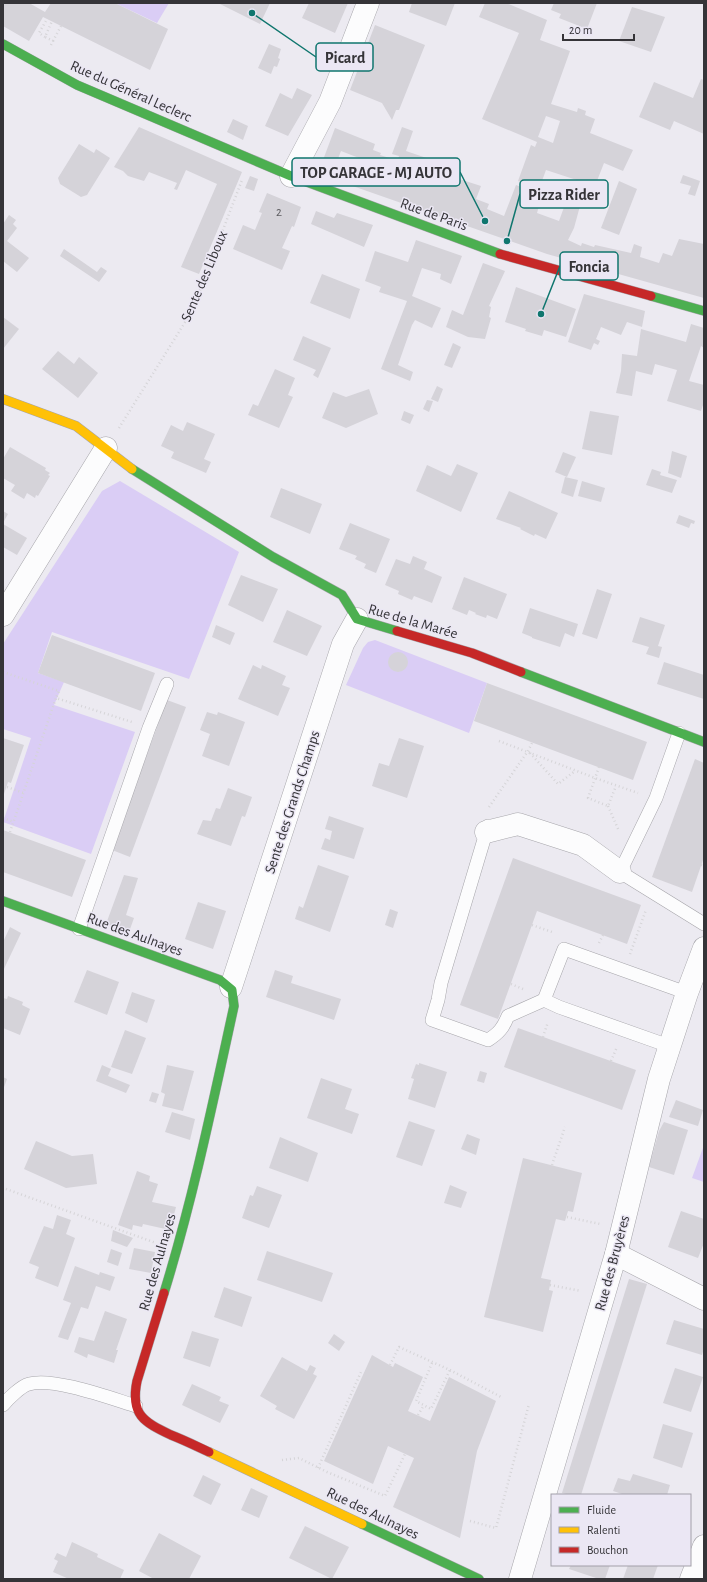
<svg xmlns="http://www.w3.org/2000/svg" width="707" height="1582" viewBox="0 0 707 1582" font-family="'Alegreya Sans',sans-serif">
<style>
.green{fill:#dacdf5}
.building{fill:#d5d3d9;fill-rule:evenodd}
.lines{fill:none;stroke-linecap:round;stroke-linejoin:round}
.lane-casing{stroke:#a7a6ab;stroke-width:14}
.street-casing{stroke:#a7a6ab;stroke-width:23}
.fast-casing{stroke:#a7a6ab;stroke-width:10}
.slow-casing{stroke:#a7a6ab;stroke-width:10}
.jam-casing{stroke:#a7a6ab;stroke-width:10}
.path{stroke:#d5d4d7;stroke-width:2.5;stroke-dasharray:1 3;stroke-linecap:butt}
.lane{stroke:#fcfcfd;stroke-width:13}
.street{stroke:#fcfcfd;stroke-width:22}
.fast{stroke:#4caf50;stroke-width:9}
.slow{stroke:#ffc107;stroke-width:9}
.jam{stroke:#c62828;stroke-width:9}
.labels{text-anchor:middle;stroke-width:3;stroke-linejoin:round;paint-order:stroke}
.number-label{font-size:13px;fill:#5f5e62}
.street-label{font-size:15px;fill:#353438;stroke:#ebe7f4}
.leader{fill:none;stroke:#0f766e;stroke-width:1.5}
.callout-dot{fill:#0f766e;stroke:#ebe7f4;stroke-width:1.5}
.callout{fill:#ebe7f4;stroke:#0f766e;stroke-width:1.5}
.callout-label{font-size:16px;text-anchor:middle;font-weight:bold;fill:#353438}
</style>
<rect width="100%" height="100%" fill="#eceaf1"/>
<!-- green -->
<g class="green">
<polygon points="115,3 169,3 157,23"/>
<polygon points="120,481 239,552 189,679 52,632 38,673 64,682 54,705 135,732 91,854 3,822 31,738 3,729 3,644 102,491"/>
<polygon points="375,640 487,683 469,733 346,685 363,648 368,642"/>
<polygon points="704,1145 704,1182 692,1178"/>
</g>
<!-- building -->
<g class="building">
<polygon points="3,3 29,3 45,12 51,3 115,3 168,29 150,70 43,17 29,41 3,26"/>
<polygon points="218,3 270,3 260,24"/>
<polygon points="309,3 348,3 335,33 302,18"/>
<polygon points="412,3 455,3 446,26 409,12"/>
<path d="M 485,3 L 506,3 L 547,20 L 540,40 L 570,51 L 551,104 L 577,112 L 578,108 L 586,111 L 585,115 L 595,119 L 590,133 L 633,150 L 623,171 L 604,163 L 595,186 L 546,170 L 536,197 L 541,199 L 537,213 L 559,221 L 567,199 L 580,206 L 574,228 L 568,240 L 581,246 L 582,243 L 594,247 L 595,245 L 631,253 L 634,244 L 642,247 L 640,257 L 659,263 L 663,253 L 672,256 L 679,239 L 704,244 L 704,298 L 547,254 L 324,176 L 320,168 L 335,128 L 375,144 L 373,150 L 381,153 L 380,155 L 402,162 L 402,160 L 398,159 L 399,156 L 392,154 L 402,127 L 413,131 L 406,151 L 456,168 L 453,177 L 481,186 L 476,199 L 489,204 L 487,209 L 504,216 L 516,185 L 531,191 L 533,187 L 518,181 L 531,145 L 535,147 L 537,142 L 482,119 L 519,33 L 479,17 ZM 546,116 L 560,121 L 553,143 L 538,137 ZM 341,151 L 377,165 L 371,180 L 345,170 L 344,173 L 334,169 Z"/>
<polygon points="554,3 597,3 587,29 559,18 561,14 551,10"/>
<polygon points="632,7 665,17 651,52 619,41"/>
<polygon points="375,25 425,45 399,110 396,110 392,120 382,103 350,90"/>
<polygon points="269,44 281,49 278,58 280,59 277,67 274,66 271,74 258,68"/>
<polygon points="701,79 704,80 704,134 674,121 670,130 639,117 654,82 693,98"/>
<polygon points="297,88 312,95 288,136 265,126 280,93 292,99"/>
<polygon points="233,119 248,126 243,140 227,132"/>
<polygon points="139,127 242,172 199,274 181,267 217,184 186,170 177,190 174,189 177,183 149,172 144,181 128,176 123,171 114,167"/>
<polygon points="79,144 94,153 96,149 110,158 87,195 81,197 60,184 58,178"/>
<polygon points="683,175 700,181 695,196 688,194 691,186 680,183"/>
<polygon points="250,176 258,179 254,191 245,188"/>
<polygon points="619,181 637,189 619,235 601,228"/>
<polygon points="267,193 301,207 294,227 292,226 282,248 290,251 282,270 233,249 243,225 255,230 262,213 259,212"/>
<polygon points="316,211 334,218 337,213 373,225 364,247 311,224"/>
<polygon points="9,215 16,220 13,224 17,228 7,241 29,258 17,272 3,261 3,224"/>
<polygon points="416,240 462,256 451,284 440,279 441,274 422,268 412,296 441,308 432,328 415,320 412,325 398,365 413,372 410,381 381,369 407,301 379,292 381,287 365,281 375,251 408,262"/>
<polygon points="64,249 97,272 101,267 107,271 99,282 60,256"/>
<polygon points="483,263 505,271 489,306 491,307 489,317 491,318 485,339 468,337 446,327 452,310 463,315"/>
<polygon points="322,274 360,289 350,319 310,303"/>
<polygon points="516,287 576,309 566,337 544,330 542,336 525,331 526,329 505,322"/>
<polygon points="584,294 645,311 642,327 627,322 621,335 601,327 596,339 600,341 598,345 594,343 591,350 568,342"/>
<polygon points="3,317 19,329 3,349"/>
<polygon points="691,324 704,328 704,348 701,346 689,381 704,385 704,402 701,411 667,401 677,370 655,364 652,375 636,371 632,396 616,393 621,371 622,354 637,356 641,329 686,342"/>
<polygon points="303,336 331,348 318,378 313,375 316,370 293,360"/>
<polygon points="453,343 461,347 452,368 444,365"/>
<polygon points="58,351 74,364 79,357 98,373 78,398 42,369"/>
<polygon points="275,369 295,378 288,395 293,397 279,428 248,415 253,404 258,406"/>
<polygon points="437,386 443,389 438,402 431,399"/>
<polygon points="369,389 378,414 346,428 322,418 333,392 346,397"/>
<polygon points="427,400 433,401 429,412 423,409"/>
<polygon points="404,411 414,415 410,424 401,420"/>
<polygon points="590,411 619,416 612,455 582,449"/>
<polygon points="187,422 215,434 204,459 211,462 206,473 171,458 174,452 161,446 171,425 183,431"/>
<polygon points="10,447 46,468 45,470 50,473 48,475 50,476 38,496 36,495 35,498 27,493 24,499 11,491 15,485 3,478 3,459"/>
<polygon points="672,451 687,456 681,478 668,473"/>
<polygon points="563,452 576,457 567,477 555,472"/>
<polygon points="457,464 478,473 461,512 416,491 427,465 451,476"/>
<polygon points="652,469 661,472 660,475 677,480 672,493 646,485"/>
<polygon points="565,477 578,480 573,497 561,493"/>
<polygon points="582,481 605,488 601,502 578,496"/>
<polygon points="281,488 322,504 310,534 270,517"/>
<polygon points="509,491 558,513 546,539 535,534 534,536 520,529 521,528 496,519"/>
<polygon points="3,511 8,514 3,523"/>
<polygon points="679,515 695,521 694,524 691,523 689,528 676,523"/>
<polygon points="350,523 390,539 376,573 364,568 366,564 355,559 357,556 339,549"/>
<polygon points="3,524 27,538 17,555 3,547"/>
<polygon points="413,556 427,562 424,569 442,577 432,603 414,596 412,600 398,594 399,591 385,585 396,559 410,564"/>
<polygon points="241,575 278,589 263,622 228,605"/>
<polygon points="464,577 507,594 497,619 487,615 486,618 475,614 476,613 469,610 467,615 452,609"/>
<polygon points="597,589 612,594 597,639 582,634"/>
<polygon points="530,608 578,624 574,637 565,633 560,647 532,638 532,637 522,633"/>
<polygon points="287,610 322,626 307,656 273,642"/>
<polygon points="640,617 665,625 658,646 662,647 659,658 646,654 649,647 632,642"/>
<polygon points="216,625 235,633 230,645 212,637"/>
<polygon points="52,635 155,673 141,711 38,673"/>
<circle cx="398" cy="662" r="10"/>
<polygon points="664,662 704,675 704,699 657,684"/>
<polygon points="253,665 261,669 262,665 286,676 282,685 290,688 278,716 238,699"/>
<polygon points="487,683 647,742 633,780 474,721"/>
<polygon points="167,700 186,707 130,857 112,850"/>
<polygon points="207,712 217,715 218,712 245,722 229,766 202,756 210,734 200,730"/>
<polygon points="3,738 24,745 11,783 8,782 3,797"/>
<polygon points="399,738 424,746 407,798 372,786 379,763 389,766"/>
<polygon points="695,759 704,763 704,857 692,892 652,877"/>
<polygon points="228,788 252,797 245,817 242,816 231,846 197,834 203,820 211,821 216,808 220,809"/>
<polygon points="329,816 364,828 354,859 321,849 325,838 330,840 332,831 325,829"/>
<polygon points="3,830 86,860 72,897 3,872"/>
<polygon points="513,858 641,905 627,944 537,911 498,1019 460,1005"/>
<polygon points="318,865 349,876 330,932 295,919 299,906 303,908"/>
<polygon points="124,875 138,878 126,915 134,918 129,932 106,924"/>
<polygon points="198,902 226,911 213,949 185,939"/>
<polygon points="390,909 398,912 393,928 385,925"/>
<polygon points="10,927 21,933 3,971 3,942"/>
<polygon points="87,970 119,982 107,1015 74,1002"/>
<polygon points="275,970 293,976 291,983 341,999 334,1020 266,997"/>
<polygon points="132,992 155,1000 147,1023 125,1013"/>
<polygon points="8,996 23,1002 22,1005 30,1009 20,1035 3,1028 3,998 7,999"/>
<polygon points="518,1028 636,1070 622,1110 504,1067"/>
<polygon points="125,1030 146,1038 132,1074 111,1067"/>
<polygon points="419,1063 447,1072 435,1108 408,1099 414,1079 411,1078 416,1064 419,1065"/>
<polygon points="102,1065 111,1069 108,1076 130,1085 126,1093 96,1081"/>
<polygon points="167,1065 194,1071 183,1111 162,1106 165,1094 161,1092"/>
<polygon points="480,1071 487,1073 484,1083 477,1081"/>
<polygon points="3,1077 7,1079 3,1090"/>
<polygon points="321,1078 352,1089 345,1109 359,1114 352,1134 307,1118"/>
<polygon points="152,1092 159,1094 156,1103 149,1101"/>
<polygon points="676,1100 703,1110 698,1126 669,1117"/>
<polygon points="172,1112 195,1119 190,1140 165,1132"/>
<polygon points="409,1121 435,1130 422,1166 396,1157"/>
<polygon points="664,1122 688,1130 674,1175 649,1167 659,1131"/>
<polygon points="467,1134 480,1139 476,1155 461,1149"/>
<polygon points="280,1137 318,1153 308,1182 269,1168"/>
<polygon points="36,1141 72,1156 93,1154 97,1184 66,1188 24,1169"/>
<polygon points="523,1158 582,1173 573,1212 568,1211 565,1221 556,1219 541,1278 551,1280 549,1290 553,1291 543,1332 484,1317"/>
<polygon points="137,1171 150,1176 149,1181 158,1184 152,1202 176,1207 170,1230 143,1224 142,1227 133,1225 132,1230 118,1225"/>
<polygon points="450,1185 467,1192 461,1208 444,1203"/>
<polygon points="257,1186 282,1195 269,1228 242,1218 250,1195 253,1196"/>
<polygon points="681,1211 704,1219 704,1243 698,1258 668,1247"/>
<polygon points="57,1215 71,1220 66,1234 75,1238 58,1287 35,1278 39,1267 29,1263 44,1226 53,1229"/>
<polygon points="113,1230 133,1238 127,1247 111,1241"/>
<polygon points="134,1248 155,1252 151,1273 129,1269"/>
<polygon points="111,1249 122,1253 118,1266 107,1262"/>
<polygon points="267,1251 333,1273 322,1302 257,1280"/>
<polygon points="75,1266 99,1275 100,1272 115,1277 110,1291 96,1286 88,1309 81,1307 68,1340 58,1337 71,1303 63,1300"/>
<polygon points="629,1279 647,1284 581,1495 570,1495 562,1493"/>
<polygon points="224,1287 252,1297 242,1327 214,1317"/>
<polygon points="105,1311 127,1319 116,1350 118,1350 114,1363 88,1354 87,1358 74,1352 79,1337 94,1341"/>
<polygon points="674,1320 704,1329 704,1348 702,1355 666,1344"/>
<polygon points="192,1331 219,1339 210,1367 183,1358"/>
<polygon points="334,1334 345,1342 339,1351 328,1343"/>
<polygon points="372,1355 393,1367 395,1363 423,1377 408,1411 430,1421 449,1377 496,1401 477,1451 460,1538 393,1507 414,1458 388,1446 373,1484 324,1461"/>
<polygon points="282,1357 307,1371 310,1365 316,1368 313,1374 317,1376 294,1419 275,1409 277,1406 260,1396"/>
<polygon points="675,1368 703,1377 691,1412 663,1403"/>
<polygon points="192,1384 221,1397 219,1401 229,1405 220,1423 182,1405"/>
<polygon points="663,1424 693,1433 682,1468 653,1458"/>
<polygon points="633,1474 670,1485 667,1495 625,1495 613,1491 618,1478 630,1481"/>
<polygon points="203,1475 221,1484 211,1505 193,1496"/>
<polygon points="251,1488 268,1496 259,1518 241,1510"/>
<polygon points="305,1526 349,1547 332,1579 289,1558"/>
<polygon points="159,1533 201,1556 189,1579 154,1579 139,1571"/>
<polygon points="72,1542 98,1554 97,1557 124,1570 120,1579 69,1579 53,1572 58,1561 54,1559 57,1553 66,1557"/>
<polygon points="571,1565 610,1565 605,1579 599,1579 569,1569"/>
<polygon points="628,1565 658,1565 653,1579 623,1579"/>
</g>
<g class="lines">
<!-- lane casing -->
<g class="lane-casing">
<g id="lane">
<polyline points="679,733 656,798 620,872 704,924"/>
<path d="M 488,826 L 441,983 L 438,1000 L 432,1020 L 488,1040 C 499,1033 503,1028 508,1016 L 544,1000"/>
<polyline points="79,929 149,728 167,684"/>
<polyline points="669,1046 559,1007 544,1000 564,949 687,993"/>
<path d="M 3,1405 C 8,1399 21,1386 29,1384 C 53,1377 110,1398 136,1406"/>
</g>
</g>
<!-- street casing -->
<g class="street-casing">
<g id="street">
<polyline points="291,176 330,102 368,3"/>
<polyline points="3,615 106,448"/>
<polyline points="486,832 518,824 583,845 620,872"/>
<polyline points="231,987 343,644 357,619"/>
<polyline points="616,1254 704,1299"/>
<polyline points="520,1579 616,1254 659,1079 687,993 704,948"/>
<polyline points="691,1579 704,1546"/>
</g>
</g>
<!-- fast casing -->
<g class="fast-casing">
<g id="fast">
<polyline points="3,44 77,85 291,176 500,254"/>
<polyline points="651,296 704,311"/>
<polyline points="132,469 273,557 342,595 357,619 397,631"/>
<polyline points="521,672 704,742"/>
<path d="M 3,901 L 220,980 L 232,990 L 234,1006 C 213,1102 193,1199 164,1293"/>
<polyline points="362,1524 479,1579"/>
</g>
</g>
<!-- slow casing -->
<g class="slow-casing">
<g id="slow">
<polyline points="3,399 76,426 132,469"/>
<polyline points="209,1452 362,1524"/>
</g>
</g>
<!-- jam casing -->
<g class="jam-casing">
<g id="jam">
<polyline points="500,254 651,296"/>
<polyline points="397,631 472,653 521,672"/>
<path d="M 164,1293 L 137,1381 C 130,1415 144,1422 171,1435 C 184,1440 196,1446 209,1452"/>
</g>
</g>
<!-- path -->
<g class="path">
<polyline points="45,37 39,33 47,19"/>
<polyline points="53,41 61,26"/>
<polyline points="51,45 53,41 45,37 52,21"/>
<polyline points="119,428 192,311 242,180"/>
<polyline points="3,672 59,691 56,698"/>
<polyline points="499,741 595,778 638,793"/>
<polyline points="530,753 558,784 575,771"/>
<polyline points="599,767 588,798 608,806 616,786"/>
<polyline points="7,787 24,793"/>
<polyline points="608,806 619,831"/>
<polyline points="489,807 528,751 532,743"/>
<polyline points="3,818 14,822"/>
<polyline points="10,832 56,698 132,722"/>
<polyline points="701,865 704,866"/>
<polyline points="532,925 552,932"/>
<polyline points="599,943 603,935"/>
<polyline points="630,954 646,910"/>
<polyline points="511,984 523,989"/>
<polyline points="543,1037 548,1022"/>
<polyline points="611,1061 617,1047"/>
<polyline points="552,1165 565,1127"/>
<polyline points="6,1189 156,1243"/>
<polyline points="567,1217 600,1224"/>
<polyline points="550,1285 581,1291"/>
<polyline points="432,1363 416,1401 431,1409 450,1370"/>
<polyline points="390,1365 399,1347 450,1370 503,1398"/>
<polyline points="418,1415 424,1405"/>
<polyline points="282,1460 299,1458 327,1472 385,1496 405,1454"/>
<polyline points="318,1468 361,1372"/>
<polyline points="470,1521 496,1528 529,1404"/>
</g>
<!-- lane -->
<use href="#lane" class="lane"/>
<!-- street -->
<use href="#street" class="street"/>
<!-- fast -->
<use href="#fast" class="fast"/>
<!-- slow -->
<use href="#slow" class="slow"/>
<!-- jam -->
<use href="#jam" class="jam"/>
</g>
<g class="labels">
<!-- number labels -->
<g class="number-label">
<text x="279" y="216">2</text>
</g>
<!-- street labels -->
<g class="street-label">
<text transform="translate(131 91) rotate(24)" y="5">Rue du Général Leclerc</text>
<text transform="translate(434 214) rotate(20)" y="5">Rue de Paris</text>
<text transform="translate(204 276) rotate(-67)" y="5">Sente des Liboux</text>
<text transform="translate(413 621) rotate(16)" y="5">Rue de la Marée</text>
<text transform="translate(292 802) rotate(-72)" y="5">Sente des Grands Champs</text>
<text transform="translate(135 934) rotate(20)" y="5">Rue des Aulnayes</text>
<text transform="translate(157 1262) rotate(-74)" y="5">Rue des Aulnayes</text>
<text transform="translate(612 1263) rotate(-75)" y="5">Rue des Bruyères</text>
<text transform="translate(373 1513) rotate(26)" y="5">Rue des Aulnayes</text>
</g>
</g>
<!-- callouts -->
<path class="leader" d="M252 13L316 57M485 221L460 172M507 241L520 194M541 314L560 266"/>
<g class="callout-dot">
<circle cx="252" cy="13" r="4"/>
<circle cx="485" cy="221" r="4"/>
<circle cx="507" cy="241" r="4"/>
<circle cx="541" cy="314" r="4"/>
</g>
<g class="callout">
<rect x="316" y="43" width="57" height="28" rx="4"/>
<rect x="292" y="158" width="168" height="28" rx="4"/>
<rect x="520" y="180" width="88" height="28" rx="4"/>
<rect x="560" y="252" width="58" height="28" rx="4"/>
</g>
<g class="callout-label">
<text x="345" y="63">Picard</text>
<text x="376" y="178">TOP GARAGE - MJ AUTO</text>
<text x="564" y="200">Pizza Rider</text>
<text x="589" y="272">Foncia</text>
</g>
<!-- border -->
<rect width="707" height="1582" fill="none" stroke="#353438" stroke-width="8"/>
<!-- legend -->
<rect x="551" y="1494" width="140" height="72" fill="#ebe7f4" stroke="#a29fa9"/>
<rect x="559" y="1507" width="20" height="6" fill="#4caf50" stroke="#a29fa9"/>
<text x="587" y="1514" font-size="12" fill="#353438">Fluide</text>
<rect x="559" y="1527" width="20" height="6" fill="#ffc107" stroke="#a29fa9"/>
<text x="587" y="1534" font-size="12" fill="#353438">Ralenti</text>
<rect x="559" y="1547" width="20" height="6" fill="#c62828" stroke="#a29fa9"/>
<text x="587" y="1554" font-size="12" fill="#353438">Bouchon</text>
<!-- scale -->
<path d="M563 34v6h71v-6" fill="none" stroke="#353438" stroke-width="2"/>
<text x="569" y="34" font-size="12" fill="#353438" stroke="#ebe7f4" stroke-width="3" paint-order="stroke">20 m</text>
</svg>
